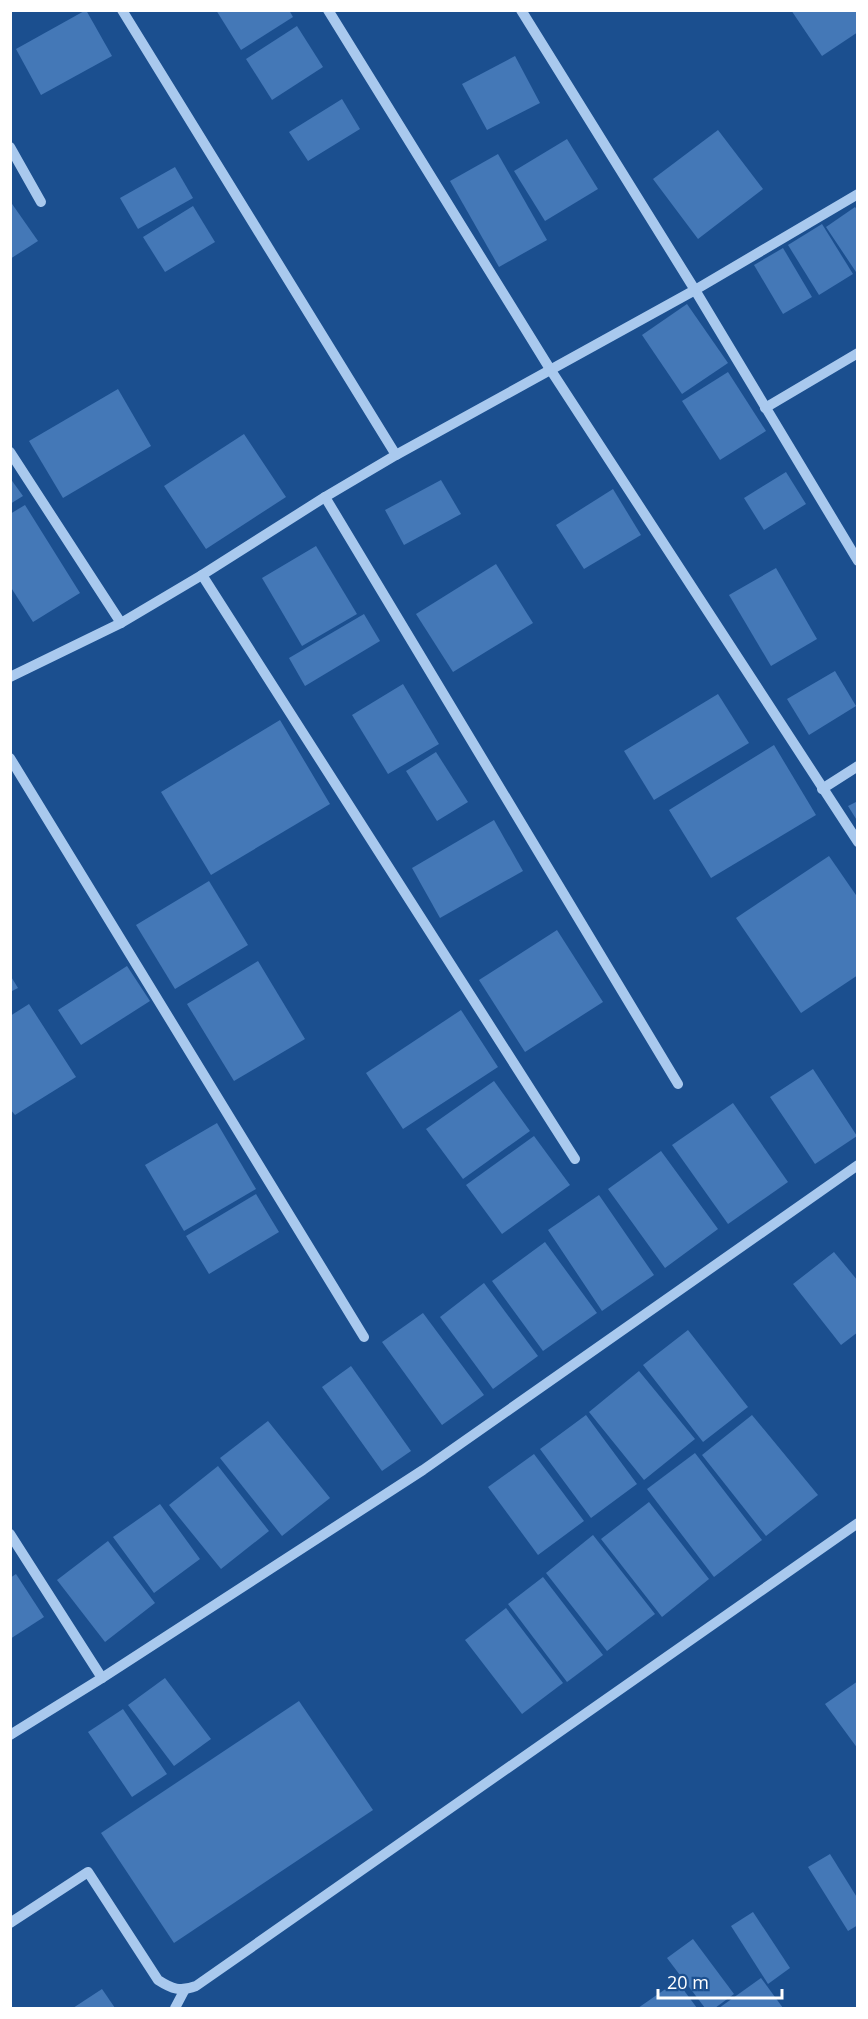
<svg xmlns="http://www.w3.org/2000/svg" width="868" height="2019" viewBox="0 0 868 2019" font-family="'Open Sans',sans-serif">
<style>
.building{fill:#4478b7}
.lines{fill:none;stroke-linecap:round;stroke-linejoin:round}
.minor{stroke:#a9c9ee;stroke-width:10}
</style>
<rect width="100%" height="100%" fill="#1b4f8f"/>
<!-- building -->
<g class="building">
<polygon points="86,10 112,56 41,95 16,49"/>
<polygon points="216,10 289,10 293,17 241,50"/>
<polygon points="791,10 858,10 858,32 822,56"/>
<polygon points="297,26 323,67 272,100 246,59"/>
<polygon points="515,56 540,103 487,130 462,84"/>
<polygon points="342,99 360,129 308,161 289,132"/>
<polygon points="718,130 763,189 698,239 653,179"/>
<polygon points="567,139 598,189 545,221 514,171"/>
<polygon points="498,154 547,240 499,267 450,181"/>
<polygon points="175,167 193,198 138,229 120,198"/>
<polygon points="10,201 38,241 10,259"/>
<polygon points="193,206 215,242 165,272 143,237"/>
<polygon points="855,207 858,211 858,275 826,227"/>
<polygon points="822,224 853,274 819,295 788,245"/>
<polygon points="783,248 812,297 783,314 754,265"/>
<polygon points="687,304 728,363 682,394 642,335"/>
<polygon points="728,372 766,431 720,460 682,401"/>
<polygon points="118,389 151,446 63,498 29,441"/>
<polygon points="244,434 286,497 206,549 164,486"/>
<polygon points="786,472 806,504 764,530 744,498"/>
<polygon points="10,478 23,496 10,504"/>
<polygon points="441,480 461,514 404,545 385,510"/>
<polygon points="613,489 641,535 584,569 556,525"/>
<polygon points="25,505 80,593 33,622 10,586 10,514"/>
<polygon points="316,546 357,614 302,646 262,578"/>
<polygon points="496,564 533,623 453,672 416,614"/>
<polygon points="776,568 817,639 771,666 729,595"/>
<polygon points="364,614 380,641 305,686 289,658"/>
<polygon points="835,671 856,706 809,735 787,699"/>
<polygon points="403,684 439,744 388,774 352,715"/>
<polygon points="718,694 749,743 654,800 624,751"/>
<polygon points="280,720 330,804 211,875 161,792"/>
<polygon points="774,745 816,815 711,878 669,810"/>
<polygon points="436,752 468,802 437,821 406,771"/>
<polygon points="858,801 858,822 848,806"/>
<polygon points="494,820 523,871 440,918 412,868"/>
<polygon points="829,856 858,898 858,975 801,1013 736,918"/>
<polygon points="209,881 248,945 175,989 136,925"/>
<polygon points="557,930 603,1002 525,1052 479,980"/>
<polygon points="258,961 305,1039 234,1081 187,1004"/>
<polygon points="127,966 150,1001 81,1045 58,1010"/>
<polygon points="10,975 18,988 10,992"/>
<polygon points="29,1004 76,1077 15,1115 10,1109 10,1016"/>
<polygon points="461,1010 498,1067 403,1129 366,1073"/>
<polygon points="813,1069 857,1136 815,1164 770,1097"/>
<polygon points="494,1081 530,1131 463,1179 426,1129"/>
<polygon points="733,1103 788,1182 728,1224 672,1145"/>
<polygon points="217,1123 256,1189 184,1231 145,1165"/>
<polygon points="534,1136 570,1185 502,1234 466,1185"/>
<polygon points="661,1151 718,1229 665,1268 608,1189"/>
<polygon points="256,1194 279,1232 209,1274 186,1236"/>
<polygon points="599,1195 654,1275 602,1311 548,1230"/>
<polygon points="545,1242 597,1313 543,1351 492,1281"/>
<polygon points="834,1252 858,1281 858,1332 841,1345 793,1284"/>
<polygon points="484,1283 538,1356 493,1389 440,1317"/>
<polygon points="423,1313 484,1395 442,1425 382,1342"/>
<polygon points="688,1330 748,1407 703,1442 643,1365"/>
<polygon points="351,1366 411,1451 382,1471 322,1387"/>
<polygon points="639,1371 695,1439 644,1480 589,1412"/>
<polygon points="586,1415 637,1484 591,1518 540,1449"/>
<polygon points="752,1415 818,1495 766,1536 702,1455"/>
<polygon points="268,1421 330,1498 282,1536 220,1458"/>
<polygon points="695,1453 762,1540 714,1577 647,1489"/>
<polygon points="534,1454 584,1521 538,1555 488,1487"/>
<polygon points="218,1466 269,1531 221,1569 169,1505"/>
<polygon points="649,1502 709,1579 662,1617 601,1539"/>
<polygon points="160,1504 200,1559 154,1593 113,1537"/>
<polygon points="593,1535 655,1614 607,1651 546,1573"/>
<polygon points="108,1541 155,1603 105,1642 57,1580"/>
<polygon points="16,1574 44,1617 10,1639 10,1578"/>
<polygon points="543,1577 603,1655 567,1682 508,1604"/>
<polygon points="506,1608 563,1683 522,1714 465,1640"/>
<polygon points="165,1678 211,1739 174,1766 128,1705"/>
<polygon points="858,1681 858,1749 825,1704"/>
<polygon points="299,1701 373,1810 174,1943 101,1833"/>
<polygon points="123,1709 167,1774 132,1797 88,1732"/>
<polygon points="830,1854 858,1899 858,1925 848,1931 808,1867"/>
<polygon points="753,1912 790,1968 768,1984 731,1926"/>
<polygon points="693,1939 734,1994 715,2008 705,2008 667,1958"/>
<polygon points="761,1978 783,2008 719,2008"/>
<polygon points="677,1981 697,2008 638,2008"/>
<polygon points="102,1989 115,2008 73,2008"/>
</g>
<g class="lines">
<!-- minor -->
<g class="minor">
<polyline points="122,10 396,455"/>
<polyline points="328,10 550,369 858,842"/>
<polyline points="521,10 695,290 858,561"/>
<polyline points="10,147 41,202"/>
<polyline points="765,408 858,353"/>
<polyline points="10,452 121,623"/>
<polyline points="325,497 678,1084"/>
<polyline points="202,575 575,1159"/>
<polyline points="10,677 121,623 202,575 325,497 396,455 695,290 858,194"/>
<polyline points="10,758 364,1337"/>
<polyline points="822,789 858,766"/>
<polyline points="10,1534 102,1678"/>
<polyline points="10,1735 102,1678 423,1470 858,1165"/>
<path d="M 10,1923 L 88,1872 L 158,1980 C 172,1989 180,1992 196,1986 L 858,1523"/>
<polyline points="175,2008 184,1991"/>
</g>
</g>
<!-- border -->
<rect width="868" height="2019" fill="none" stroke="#ffffff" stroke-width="24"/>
<!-- scale -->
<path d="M658 1989v9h124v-9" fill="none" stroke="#ffffff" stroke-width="3"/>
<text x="667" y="1989" font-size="18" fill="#ffffff" stroke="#1b4f8f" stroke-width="4.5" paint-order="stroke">20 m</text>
</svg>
